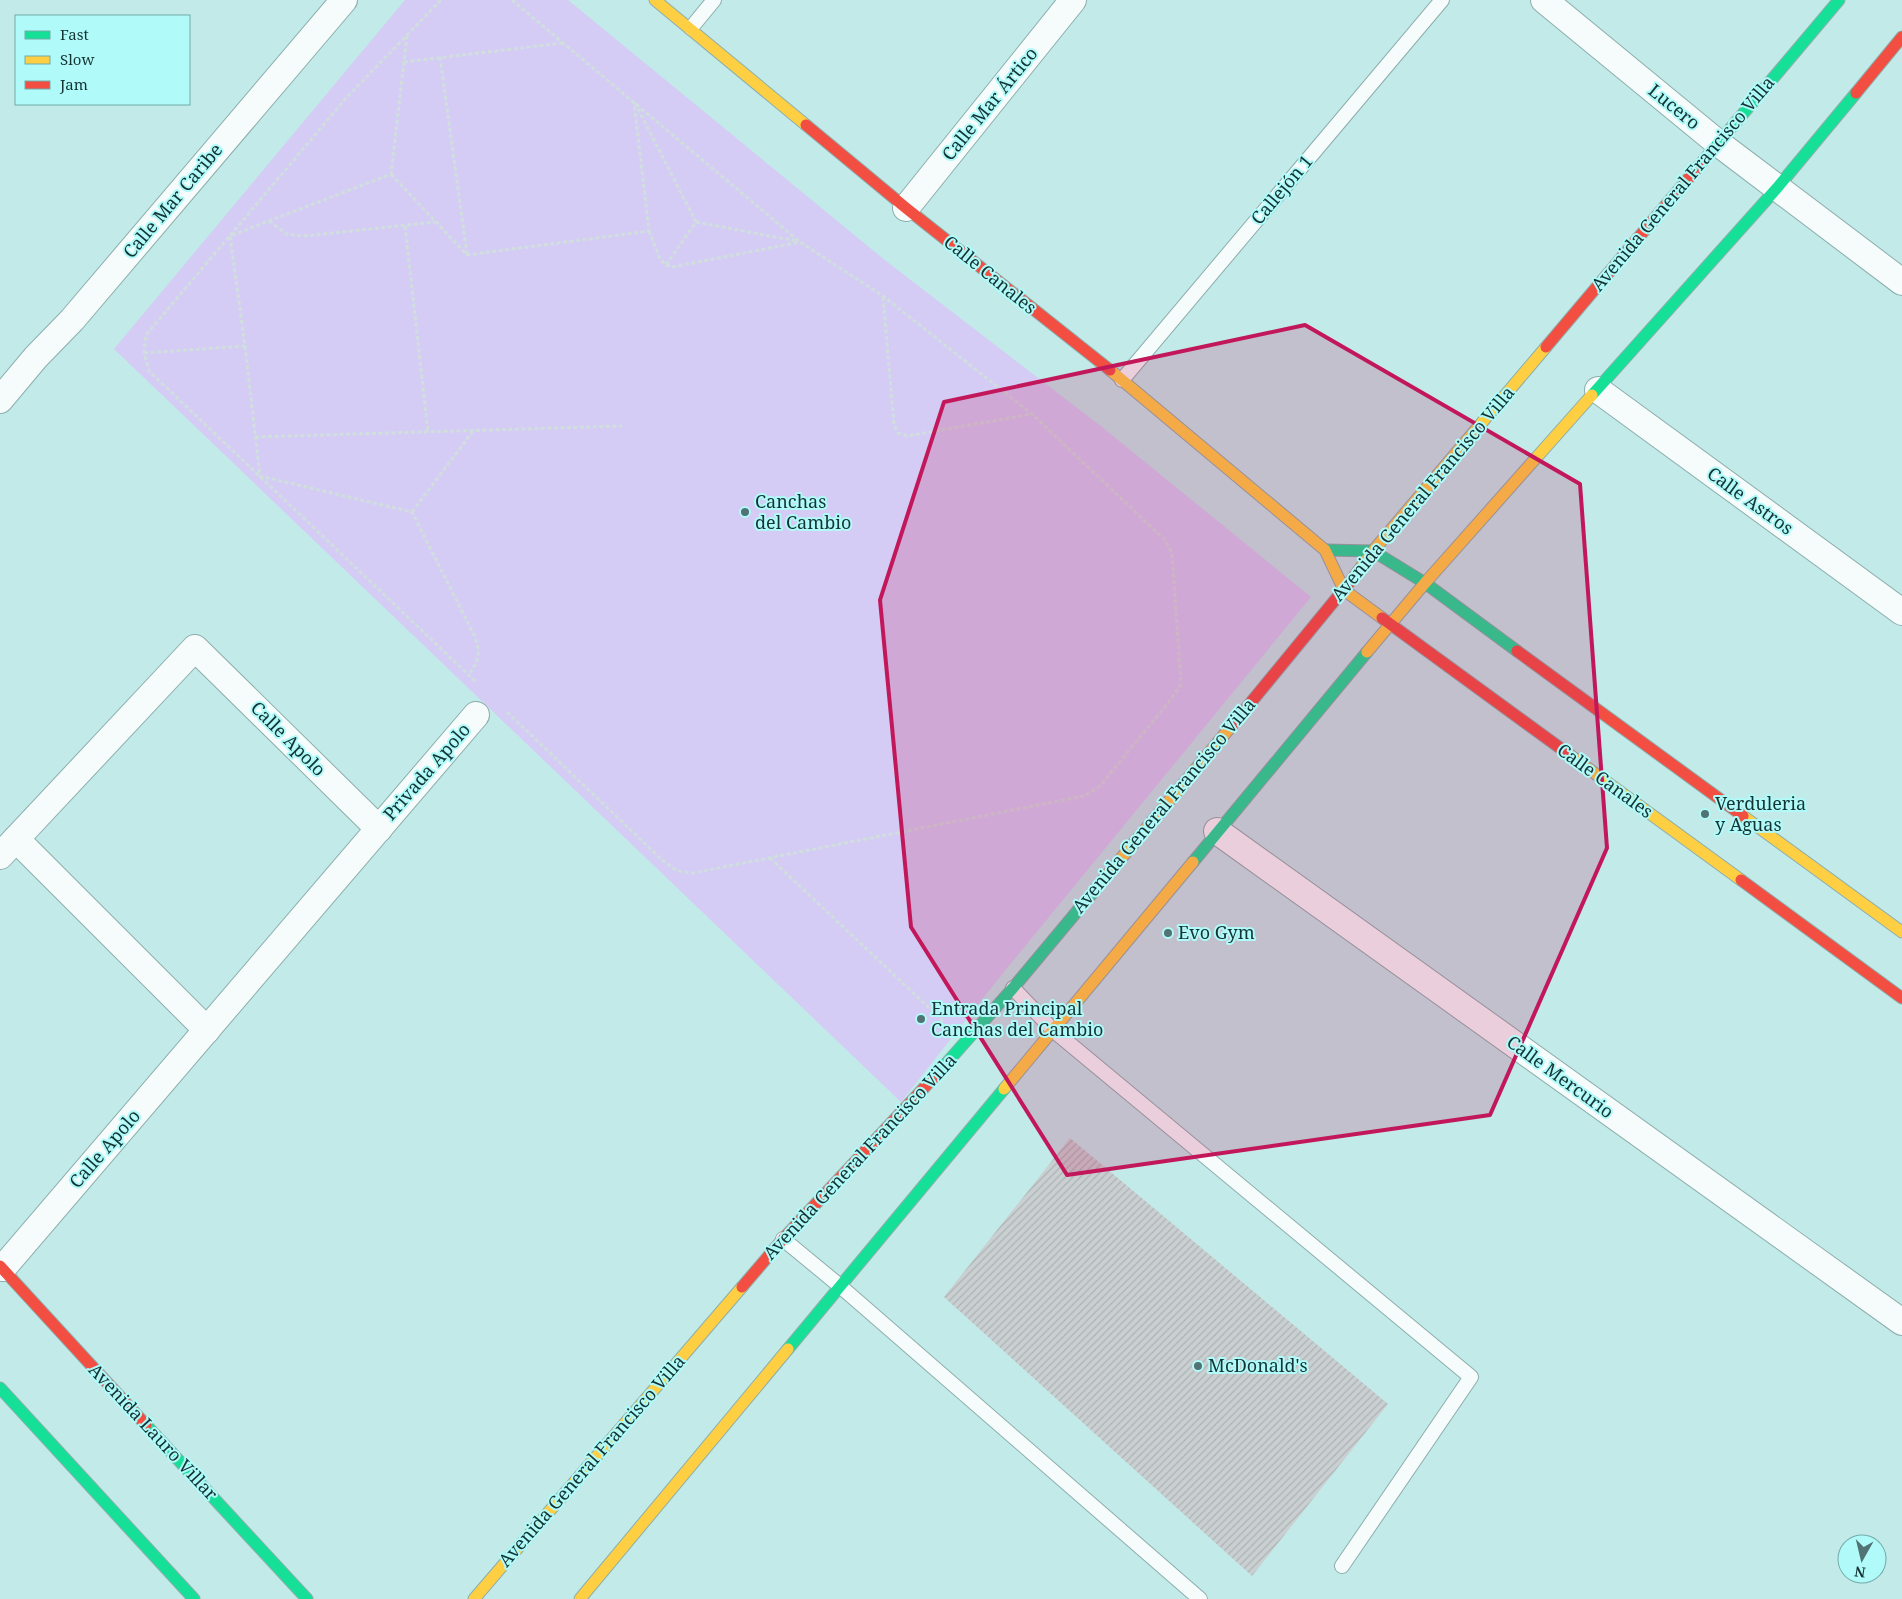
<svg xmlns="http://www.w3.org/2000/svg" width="1902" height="1599" viewBox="0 0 1902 1599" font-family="'Noto Serif',serif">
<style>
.pitch{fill:#d4ccf5}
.building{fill:url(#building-hatch)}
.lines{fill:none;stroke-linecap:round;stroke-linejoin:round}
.lane-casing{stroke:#8daeac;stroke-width:16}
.street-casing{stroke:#8daeac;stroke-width:28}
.fast-casing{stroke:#8daeac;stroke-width:13}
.slow-casing{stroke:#8daeac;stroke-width:13}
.jam-casing{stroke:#8daeac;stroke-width:13}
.path{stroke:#d0dede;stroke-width:3;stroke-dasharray:4 2.5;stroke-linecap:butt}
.lane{stroke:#f6fcfc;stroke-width:14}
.street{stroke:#f6fcfc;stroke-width:26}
.fast{stroke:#16e098;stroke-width:11}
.slow{stroke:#ffcf43;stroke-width:11}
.jam{stroke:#f24e42;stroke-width:11}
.marked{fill:#c2185b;fill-opacity:0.2;stroke:#c2185b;stroke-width:4;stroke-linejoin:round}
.poi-dot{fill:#517373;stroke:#b0fbf9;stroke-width:2}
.labels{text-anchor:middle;stroke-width:4;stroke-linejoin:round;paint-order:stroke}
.street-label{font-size:18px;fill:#143333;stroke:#b0fbf9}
.poi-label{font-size:18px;fill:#143333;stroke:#b0fbf9;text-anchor:start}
</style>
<defs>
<pattern id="building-hatch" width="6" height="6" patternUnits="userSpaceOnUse" patternTransform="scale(1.25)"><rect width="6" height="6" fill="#cad0d1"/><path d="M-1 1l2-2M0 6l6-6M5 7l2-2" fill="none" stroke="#adb3b4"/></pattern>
</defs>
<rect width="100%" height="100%" fill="#c1eae9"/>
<!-- pitch -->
<polygon class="pitch" points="405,0 568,0 886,261 1102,427 1311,597 999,978 901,1102 114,349"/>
<!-- building -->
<polygon class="building" points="1070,1138 1388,1404 1252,1576 944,1297"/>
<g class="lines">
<!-- lane casing -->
<g class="lane-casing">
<g id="lane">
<polyline points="691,28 714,0"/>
<polyline points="1122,380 1442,0"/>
<polyline points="1013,988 1053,1030 1471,1377 1342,1566"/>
<polyline points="783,1239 840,1286 1200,1599"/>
</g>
</g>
<!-- street casing -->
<g class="street-casing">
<g id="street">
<polyline points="1544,0 1718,143 1902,282"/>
<polyline points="906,208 1073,0"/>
<polyline points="1598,390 1902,612"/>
<polyline points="0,400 36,357 72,320 344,0"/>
<polyline points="1217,831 1902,1322"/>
<polyline points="16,839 207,1030"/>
<polyline points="0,856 195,648 379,829"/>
<polyline points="3,1268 476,715"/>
</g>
</g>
<!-- fast casing -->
<g class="fast-casing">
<g id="fast">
<polyline points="1704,160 1839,0"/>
<polyline points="1592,395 1777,188 1856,93"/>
<polyline points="1325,550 1373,551 1425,583 1517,651"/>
<polyline points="1193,862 1367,652"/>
<polyline points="936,1075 1013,988 1094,891"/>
<polyline points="788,1349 1004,1089"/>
<polyline points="0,1388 194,1599"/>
<polyline points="146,1425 307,1599"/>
</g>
</g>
<!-- slow casing -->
<g class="slow-casing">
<g id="slow">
<polyline points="655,0 806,125"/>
<polyline points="1110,370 1325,550 1344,590 1382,618"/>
<polyline points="1353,578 1373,551 1546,347"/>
<polyline points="1367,652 1425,583 1592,395"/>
<polyline points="1567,753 1741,880"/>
<polyline points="1743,816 1902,932"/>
<polyline points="1094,891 1234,723"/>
<polyline points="1004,1089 1193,862"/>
<polyline points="474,1599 742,1287"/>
<polyline points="580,1599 788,1349"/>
</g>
</g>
<!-- jam casing -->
<g class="jam-casing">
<g id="jam">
<polyline points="1856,93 1902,37"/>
<polyline points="806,125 906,208 1110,370"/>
<polyline points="1546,347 1704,160"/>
<polyline points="1382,618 1567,753"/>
<polyline points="1517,651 1743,816"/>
<polyline points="1234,723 1353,578"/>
<polyline points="1741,880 1902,998"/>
<polyline points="0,1266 146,1425"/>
<polyline points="742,1287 783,1239 936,1075"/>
</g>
</g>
<!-- path -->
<g class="path">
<polyline points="441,0 347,97 146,335 144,353 149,371 477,683"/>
<polyline points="440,57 467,254"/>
<polyline points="404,62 563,43"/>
<polyline points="635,103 696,222 666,265 660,259 649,231"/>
<polyline points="391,174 467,255 649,231 634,102"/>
<polyline points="269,221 287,234 304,236 435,222"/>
<polyline points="696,222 797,241"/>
<polyline points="405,226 428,432"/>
<polyline points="666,265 672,267 800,242"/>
<polyline points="883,297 894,425 898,433 907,436 1032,414"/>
<path d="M 245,346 L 260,476 L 412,512 L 475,637 C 481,655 479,660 468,675"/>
<polyline points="144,353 245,346 230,236 391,174 407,36"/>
<polyline points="255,437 622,426"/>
<polyline points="412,512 473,431"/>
<polyline points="507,712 662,860 677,871 693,873 1084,796 1100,786 1172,698 1181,684 1172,554 1166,541 1032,414 883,296 800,242 512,0"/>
<polyline points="770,858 943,1021"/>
</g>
<!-- lane -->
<use href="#lane" class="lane"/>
<!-- street -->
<use href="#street" class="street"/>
<!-- fast -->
<use href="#fast" class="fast"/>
<!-- slow -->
<use href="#slow" class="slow"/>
<!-- jam -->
<use href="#jam" class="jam"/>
</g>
<!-- marked area -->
<path class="marked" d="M 1305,325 L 1580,484 L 1607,848 L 1490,1115 L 1067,1175 L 911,927 L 880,600 L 944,402 Z"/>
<!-- markers -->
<g class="poi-dot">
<circle cx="745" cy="512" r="5"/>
<circle cx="1705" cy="814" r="5"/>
<circle cx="1168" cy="933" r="5"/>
<circle cx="921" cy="1019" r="5"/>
<circle cx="1198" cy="1366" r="5"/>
</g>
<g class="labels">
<!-- street labels -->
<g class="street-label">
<text transform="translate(990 104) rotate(-51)" y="6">Calle Mar Ártico</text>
<text transform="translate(1674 107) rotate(39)" y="6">Lucero</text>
<text transform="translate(1683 184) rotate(-50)" y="6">Avenida General Francisco Villa</text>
<text transform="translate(1282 190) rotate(-50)" y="6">Callejón 1</text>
<text transform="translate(173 201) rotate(-50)" y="6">Calle Mar Caribe</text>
<text transform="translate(990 275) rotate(39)" y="6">Calle Canales</text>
<text transform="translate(1423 494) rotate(-50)" y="6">Avenida General Francisco Villa</text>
<text transform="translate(1750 501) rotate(36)" y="6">Calle Astros</text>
<text transform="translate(288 739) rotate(45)" y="6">Calle Apolo</text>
<text transform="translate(427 772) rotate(-49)" y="6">Privada Apolo</text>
<text transform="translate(1605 781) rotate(36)" y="6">Calle Canales</text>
<text transform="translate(1164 806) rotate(-50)" y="6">Avenida General Francisco Villa</text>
<text transform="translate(1560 1077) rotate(36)" y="6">Calle Mercurio</text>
<text transform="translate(105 1149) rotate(-49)" y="6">Calle Apolo</text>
<text transform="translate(860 1157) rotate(-47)" y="6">Avenida General Francisco Villa</text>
<text transform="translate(153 1432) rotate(47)" y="6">Avenida Lauro Villar</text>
<text transform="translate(592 1461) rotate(-49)" y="6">Avenida General Francisco Villa</text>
</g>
<!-- poi labels -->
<g class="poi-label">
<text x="755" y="508">Canchas<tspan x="755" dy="21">del Cambio</tspan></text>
<text x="1715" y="810">Verduleria<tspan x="1715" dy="21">y Aguas</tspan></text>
<text x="1178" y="939">Evo Gym</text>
<text x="931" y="1015">Entrada Principal<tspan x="931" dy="21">Canchas del Cambio</tspan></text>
<text x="1208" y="1372">McDonald's</text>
</g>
</g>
<!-- legend -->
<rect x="15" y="15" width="175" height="90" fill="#b0fbf9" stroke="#72abaa"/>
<rect x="25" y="31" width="25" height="8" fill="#16e098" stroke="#72abaa"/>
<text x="60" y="40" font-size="15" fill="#143333">Fast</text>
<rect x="25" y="56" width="25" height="8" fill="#ffcf43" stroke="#72abaa"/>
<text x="60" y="65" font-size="15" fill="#143333">Slow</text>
<rect x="25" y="81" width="25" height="8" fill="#f24e42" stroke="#72abaa"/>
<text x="60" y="90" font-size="15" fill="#143333">Jam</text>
<!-- north arrow -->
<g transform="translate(1862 1559) rotate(188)"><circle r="24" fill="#b0fbf9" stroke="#72abaa"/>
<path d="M0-4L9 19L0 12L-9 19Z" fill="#517373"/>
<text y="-8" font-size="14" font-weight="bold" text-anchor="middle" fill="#143333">N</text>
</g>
</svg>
